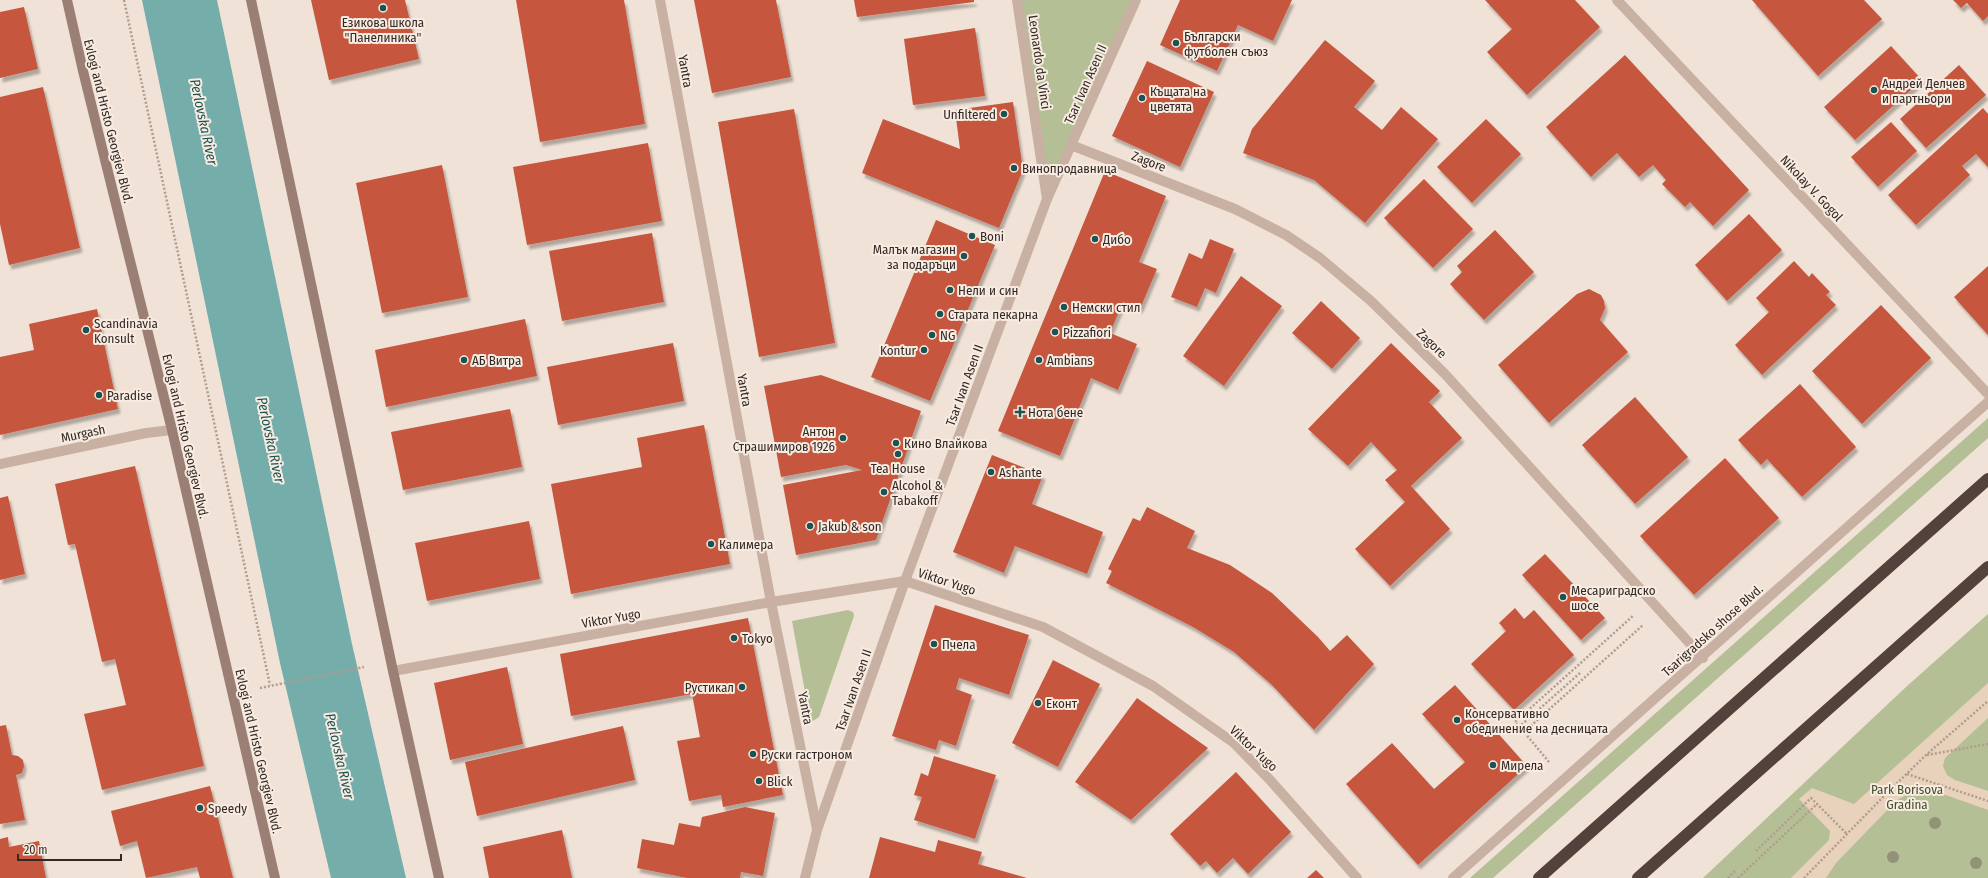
<svg xmlns="http://www.w3.org/2000/svg" width="1988" height="878" viewBox="0 0 1988 878" font-family="'Fira Sans Condensed',sans-serif">
<style>
.green{fill:#b4bf96}
.plaza{fill:#e9d2bc}
.water{fill:#75adab}
.building{fill:#c6563e;filter:url(#shadow)}
.lines{fill:none;stroke-linecap:round;stroke-linejoin:round}
.path{stroke:#b39b8d;stroke-width:2.5;stroke-dasharray:2 2;stroke-linecap:butt}
.street{stroke:#c8b1a2;stroke-width:10}
.secondary{stroke:#9b7f74;stroke-width:10}
.highway{stroke:#53413b;stroke-width:12}
.path-bridge{stroke:#b39b8d;stroke-width:2.5;stroke-dasharray:2 2;stroke-linecap:butt}
.tree{fill:#919277}
.poi-dot{fill:#1b5353;stroke:#f8ece2;stroke-width:1.5}
.labels{text-anchor:middle;stroke-width:4;stroke-linejoin:round;paint-order:stroke}
.poi-label{font-size:13px;fill:#322824;stroke:#f8ece2;text-anchor:start}
.street-label{font-size:13px;fill:#322824;stroke:#f8ece2}
.park-label{font-size:13px;fill:#445029;stroke:#f8ece2}
.water-label{font-size:14px;font-style:italic;fill:#1b5353;stroke:#f8ece2}
</style>
<defs>
<filter id="shadow"><feDropShadow dx="2.5" dy="4.5" stdDeviation="1" flood-color="#0004"/></filter>
</defs>
<rect width="100%" height="100%" fill="#f0e2d6"/>
<!-- green -->
<g class="green">
<polygon points="1017,0 1136,0 1047,199"/>
<polygon points="1988,418 1988,438 1493,878 1470,878"/>
<polygon points="848,610 853,612 854,616 819,717 813,721 810,719 792,621"/>
<polygon points="1988,614 1988,878 1703,878 1906,687"/>
</g>
<!-- plaza -->
<polygon class="plaza" points="1988,683 1988,718 1945,758 1943,766 1947,775 1955,780 1988,791 1988,810 1943,794 1926,792 1910,793 1897,800 1836,863 1826,878 1791,878 1829,840 1830,831 1799,799 1812,788 1854,804"/>
<!-- water -->
<polygon class="water" points="142,0 217,0 352,644 406,878 331,878 280,663"/>
<!-- building -->
<g class="building">
<polygon points="311,0 405,0 419,59 329,80"/>
<polygon points="516,0 624,0 645,124 540,142"/>
<polygon points="694,0 776,0 791,77 712,93"/>
<polygon points="854,0 974,0 974,2 857,17"/>
<polygon points="1180,0 1292,0 1273,41 1238,25 1217,71 1160,45"/>
<polygon points="1485,0 1575,0 1600,27 1527,95 1487,52 1512,29"/>
<polygon points="1752,0 1864,0 1882,19 1818,76"/>
<polygon points="1953,0 1988,0 1988,16 1983,21 1967,3 1961,8"/>
<polygon points="24,7 38,69 0,78 0,12"/>
<polygon points="975,28 985,96 913,105 904,39"/>
<polygon points="1325,40 1375,81 1354,107 1382,130 1401,107 1438,139 1365,223 1314,180 1243,153 1252,129"/>
<polygon points="1891,46 1922,80 1855,140 1824,107"/>
<polygon points="1625,55 1749,190 1713,226 1690,202 1685,207 1662,184 1666,180 1653,165 1639,177 1617,153 1591,177 1546,127"/>
<polygon points="1147,61 1214,92 1180,167 1112,136"/>
<polygon points="1959,65 1986,95 1926,148 1900,119"/>
<polygon points="43,87 80,248 9,265 0,224 0,97"/>
<polygon points="1013,102 1023,170 999,228 862,173 883,119 960,149 955,110"/>
<polygon points="1983,108 1988,114 1988,167 1976,154 1962,166 1970,175 1916,225 1888,195"/>
<polygon points="794,109 835,343 759,357 718,122"/>
<polygon points="1486,119 1521,154 1472,203 1437,167"/>
<polygon points="1891,122 1917,151 1878,187 1851,157"/>
<polygon points="648,143 662,221 527,245 513,167"/>
<polygon points="442,165 468,297 382,313 356,183"/>
<polygon points="1105,171 1166,196 1139,262 1157,269 1140,309 1123,302 1110,333 1137,344 1118,390 1091,378 1060,456 998,431"/>
<polygon points="1424,179 1473,229 1433,268 1384,218"/>
<polygon points="1749,214 1782,250 1727,301 1695,265"/>
<polygon points="936,220 995,245 930,401 871,377"/>
<polygon points="1495,230 1534,272 1484,320 1450,284 1462,272 1457,266"/>
<polygon points="652,233 664,302 562,321 549,251"/>
<polygon points="1210,239 1234,249 1216,293 1205,288 1197,307 1171,297 1189,253 1202,259"/>
<polygon points="1794,261 1809,277 1812,273 1830,292 1826,295 1836,305 1762,375 1735,345 1769,312 1756,298"/>
<polygon points="1988,266 1988,335 1954,297"/>
<polygon points="1241,276 1282,306 1224,386 1183,356"/>
<polygon points="1589,289 1601,295 1604,301 1605,308 1600,320 1628,352 1549,423 1498,365 1577,294"/>
<polygon points="1321,301 1360,338 1332,369 1292,333"/>
<polygon points="1881,305 1931,358 1862,424 1812,371"/>
<polygon points="97,309 118,409 0,435 0,357 34,350 29,324"/>
<polygon points="525,319 537,376 386,407 375,350"/>
<polygon points="673,343 684,401 558,425 547,367"/>
<polygon points="1391,343 1440,391 1429,402 1462,438 1411,486 1450,529 1390,586 1355,549 1405,502 1385,480 1397,470 1371,442 1348,466 1308,429"/>
<polygon points="821,375 921,411 876,540 796,555 783,485 862,470 846,465 781,477 764,386"/>
<polygon points="1800,384 1856,447 1802,497 1767,459 1761,465 1738,440"/>
<polygon points="1635,397 1688,457 1635,504 1582,445"/>
<polygon points="510,409 522,467 403,490 391,432"/>
<polygon points="704,425 730,564 571,594 551,484 642,467 637,438"/>
<polygon points="992,455 1043,475 1032,504 1103,532 1087,574 1015,546 1004,573 953,552"/>
<polygon points="1725,458 1779,518 1694,595 1640,536"/>
<polygon points="135,466 204,766 102,790 84,714 126,705 115,659 102,662 75,544 68,545 55,484"/>
<polygon points="8,496 25,574 0,580 0,498"/>
<polygon points="1147,507 1195,531 1187,548 1230,565 1272,593 1318,637 1330,651 1347,635 1374,664 1314,730 1272,685 1234,652 1193,627 1106,583 1112,571 1108,569 1133,518 1140,521"/>
<polygon points="529,521 540,579 427,601 415,543"/>
<polygon points="1545,554 1605,618 1581,640 1522,575"/>
<polygon points="935,605 1029,635 1009,695 959,678 956,689 972,695 956,746 939,740 936,750 892,736"/>
<polygon points="1515,608 1524,619 1534,610 1574,655 1514,710 1471,664 1506,631 1499,623"/>
<polygon points="748,618 783,795 723,807 721,795 689,801 677,741 700,737 692,694 571,716 560,654"/>
<polygon points="1053,660 1100,684 1058,767 1012,743"/>
<polygon points="507,667 523,744 450,760 434,683"/>
<polygon points="1455,685 1527,766 1418,865 1346,784 1392,743 1434,789 1465,762 1422,714"/>
<polygon points="1137,698 1208,748 1131,820 1075,782"/>
<polygon points="6,725 12,755 18,756 23,760 24,766 22,773 16,775 25,820 0,824 0,726"/>
<polygon points="623,726 635,780 477,816 465,762"/>
<polygon points="934,756 996,775 975,839 914,820 922,797 914,795 921,773 928,776"/>
<polygon points="1236,772 1291,832 1248,874 1233,858 1217,873 1206,861 1200,866 1170,834"/>
<polygon points="210,786 233,878 200,878 197,867 146,878 137,841 120,846 111,811"/>
<polygon points="745,807 775,813 763,876 741,872 740,878 687,878 637,868 642,839 674,845 679,823 700,827 702,817"/>
<polygon points="562,830 572,878 489,878 483,847"/>
<polygon points="8,837 9,847 39,841 46,878 0,878 0,839"/>
<polygon points="880,837 935,852 938,840 982,852 978,864 1027,878 869,878"/>
<polygon points="1316,870 1324,878 1307,878"/>
</g>
<g class="lines">
<!-- path -->
<g class="path">
<polyline points="124,0 270,685"/>
<polyline points="1580,673 1519,727 1515,722 1634,615"/>
<polyline points="260,688 280,684"/>
<polyline points="1927,755 1988,744"/>
<polyline points="1549,762 1524,732 1643,625"/>
<polyline points="1907,774 1988,801"/>
<polyline points="1756,851 1811,798 1847,834"/>
<polyline points="1728,878 1736,870"/>
<polyline points="1738,878 1817,804"/>
<polyline points="1804,878 1888,792 1926,755 1988,701"/>
</g>
<!-- street -->
<g class="street">
<polyline points="660,0 771,602 817,829"/>
<polyline points="1017,0 1047,199"/>
<polyline points="1617,0 1988,394"/>
<polyline points="1071,145 1235,209 1286,235 1320,258 1371,301 1445,374 1703,658"/>
<polyline points="0,464 146,433 172,430"/>
<polyline points="393,671 771,602 905,581 1043,627 1153,686 1234,743 1271,781 1357,878"/>
<polyline points="805,878 817,830 905,581 1047,199 1136,0"/>
<polyline points="1453,878 1988,402"/>
</g>
<!-- secondary -->
<g class="secondary">
<polyline points="67,0 83,71 172,430 275,878"/>
<polyline points="251,0 393,671 439,878"/>
</g>
<!-- highway -->
<g class="highway">
<polyline points="1539,878 1988,479"/>
<polyline points="1638,878 1988,567"/>
</g>
<!-- path-bridge -->
<polyline class="path-bridge" points="280,684 364,667"/>
</g>
<!-- trees -->
<g class="tree">
<circle cx="1935" cy="823" r="6"/>
<circle cx="1893" cy="857" r="6"/>
<circle cx="1976" cy="863" r="6"/>
</g>
<!-- markers -->
<g class="poi-dot">
<circle cx="383" cy="8" r="4"/>
<circle cx="1176" cy="43" r="4"/>
<circle cx="1874" cy="90" r="4"/>
<circle cx="1142" cy="98" r="4"/>
<circle cx="1004" cy="114" r="4"/>
<circle cx="1014" cy="168" r="4"/>
<circle cx="972" cy="236" r="4"/>
<circle cx="1095" cy="239" r="4"/>
<circle cx="964" cy="256" r="4"/>
<circle cx="950" cy="290" r="4"/>
<circle cx="1064" cy="307" r="4"/>
<circle cx="940" cy="314" r="4"/>
<circle cx="86" cy="330" r="4"/>
<circle cx="1055" cy="332" r="4"/>
<circle cx="932" cy="335" r="4"/>
<circle cx="924" cy="350" r="4"/>
<circle cx="464" cy="360" r="4"/>
<circle cx="1039" cy="360" r="4"/>
<circle cx="99" cy="395" r="4"/>
<path d="M1018 406h4v4h4v4h-4v4h-4v-4h-4v-4h4z"/>
<circle cx="843" cy="438" r="4"/>
<circle cx="896" cy="443" r="4"/>
<circle cx="898" cy="454" r="4"/>
<circle cx="991" cy="472" r="4"/>
<circle cx="884" cy="492" r="4"/>
<circle cx="810" cy="526" r="4"/>
<circle cx="711" cy="544" r="4"/>
<circle cx="1563" cy="597" r="4"/>
<circle cx="734" cy="638" r="4"/>
<circle cx="934" cy="644" r="4"/>
<circle cx="742" cy="687" r="4"/>
<circle cx="1038" cy="703" r="4"/>
<circle cx="1457" cy="720" r="4"/>
<circle cx="753" cy="754" r="4"/>
<circle cx="1493" cy="765" r="4"/>
<circle cx="759" cy="781" r="4"/>
<circle cx="200" cy="808" r="4"/>
</g>
<g class="labels">
<!-- poi labels -->
<g class="poi-label">
<text x="383" y="27" text-anchor="middle">Езикова школа<tspan x="383" dy="15">"Панелиника"</tspan></text>
<text x="1184" y="41">Български<tspan x="1184" dy="15">футболен съюз</tspan></text>
<text x="1882" y="88">Андрей Делчев<tspan x="1882" dy="15">и партньори</tspan></text>
<text x="1150" y="96">Къщата на<tspan x="1150" dy="15">цветята</tspan></text>
<text x="996" y="119" text-anchor="end">Unfiltered</text>
<text x="1022" y="173">Винопродавница</text>
<text x="980" y="241">Boni</text>
<text x="1103" y="244">Дибо</text>
<text x="956" y="254" text-anchor="end">Малък магазин<tspan x="956" dy="15">за подаръци</tspan></text>
<text x="958" y="295">Нели и син</text>
<text x="1072" y="312">Немски стил</text>
<text x="948" y="319">Старата пекарна</text>
<text x="94" y="328">Scandinavia<tspan x="94" dy="15">Konsult</tspan></text>
<text x="1063" y="337">Pizzafiori</text>
<text x="940" y="340">NG</text>
<text x="916" y="355" text-anchor="end">Kontur</text>
<text x="472" y="365">АБ Витра</text>
<text x="1047" y="365">Ambians</text>
<text x="107" y="400">Paradise</text>
<text x="1028" y="417">Нота бене</text>
<text x="835" y="436" text-anchor="end">Антон<tspan x="835" dy="15">Страшимиров 1926</tspan></text>
<text x="904" y="448">Кино Влайкова</text>
<text x="898" y="473" text-anchor="middle">Tea House</text>
<text x="999" y="477">Ashante</text>
<text x="892" y="490">Alcohol &amp;<tspan x="892" dy="15">Tabakoff</tspan></text>
<text x="818" y="531">Jakub &amp; son</text>
<text x="719" y="549">Калимера</text>
<text x="1571" y="595">Месариградско<tspan x="1571" dy="15">шосе</tspan></text>
<text x="742" y="643">Tokyo</text>
<text x="942" y="649">Пчела</text>
<text x="734" y="692" text-anchor="end">Рустикал</text>
<text x="1046" y="708">Еконт</text>
<text x="1465" y="718">Консервативно<tspan x="1465" dy="15">обединение на десницата</tspan></text>
<text x="761" y="759">Руски гастроном</text>
<text x="1501" y="770">Мирела</text>
<text x="767" y="786">Blick</text>
<text x="208" y="813">Speedy</text>
</g>
<!-- street labels -->
<g class="street-label">
<text transform="translate(1040 62) rotate(82)" y="5">Leonardo da Vinci</text>
<text transform="translate(686 71) rotate(80)" y="5">Yantra</text>
<text transform="translate(1085 84) rotate(-66)" y="5">Tsar Ivan Asen II</text>
<text transform="translate(109 121) rotate(76)" y="5">Evlogi and Hristo Georgiev Blvd.</text>
<text transform="translate(1149 161) rotate(21)" y="5">Zagore</text>
<text transform="translate(1812 188) rotate(47)" y="5">Nikolay V. Gogol</text>
<text transform="translate(1432 343) rotate(44)" y="5">Zagore</text>
<text transform="translate(964 385) rotate(-70)" y="5">Tsar Ivan Asen II</text>
<text transform="translate(745 390) rotate(80)" y="5">Yantra</text>
<text transform="translate(83 433) rotate(-12)" y="5">Murgash</text>
<text transform="translate(186 436) rotate(77)" y="5">Evlogi and Hristo Georgiev Blvd.</text>
<text transform="translate(947 581) rotate(18)" y="5">Viktor Yugo</text>
<text transform="translate(611 618) rotate(-10)" y="5">Viktor Yugo</text>
<text transform="translate(1712 630) rotate(-42)" y="5">Tsarigradsko shose Blvd.</text>
<text transform="translate(853 690) rotate(-71)" y="5">Tsar Ivan Asen II</text>
<text transform="translate(806 708) rotate(79)" y="5">Yantra</text>
<text transform="translate(1254 748) rotate(43)" y="5">Viktor Yugo</text>
<text transform="translate(259 751) rotate(77)" y="5">Evlogi and Hristo Georgiev Blvd.</text>
</g>
<!-- park labels -->
<g class="park-label">
<text x="1907" y="794">Park Borisova<tspan x="1907" dy="15">Gradina</tspan></text>
</g>
<!-- water labels -->
<g class="water-label">
<text transform="translate(204 122) rotate(78)" y="5">Perlovska River</text>
<text transform="translate(271 440) rotate(78)" y="5">Perlovska River</text>
<text transform="translate(340 756) rotate(77)" y="5">Perlovska River</text>
</g>
</g>
<!-- scale -->
<path d="M18 854v6h103v-6" fill="none" stroke="#322824" stroke-width="2"/>
<text x="24" y="854" font-size="12" fill="#322824" stroke="#f8ece2" stroke-width="3" paint-order="stroke">20 m</text>
</svg>
